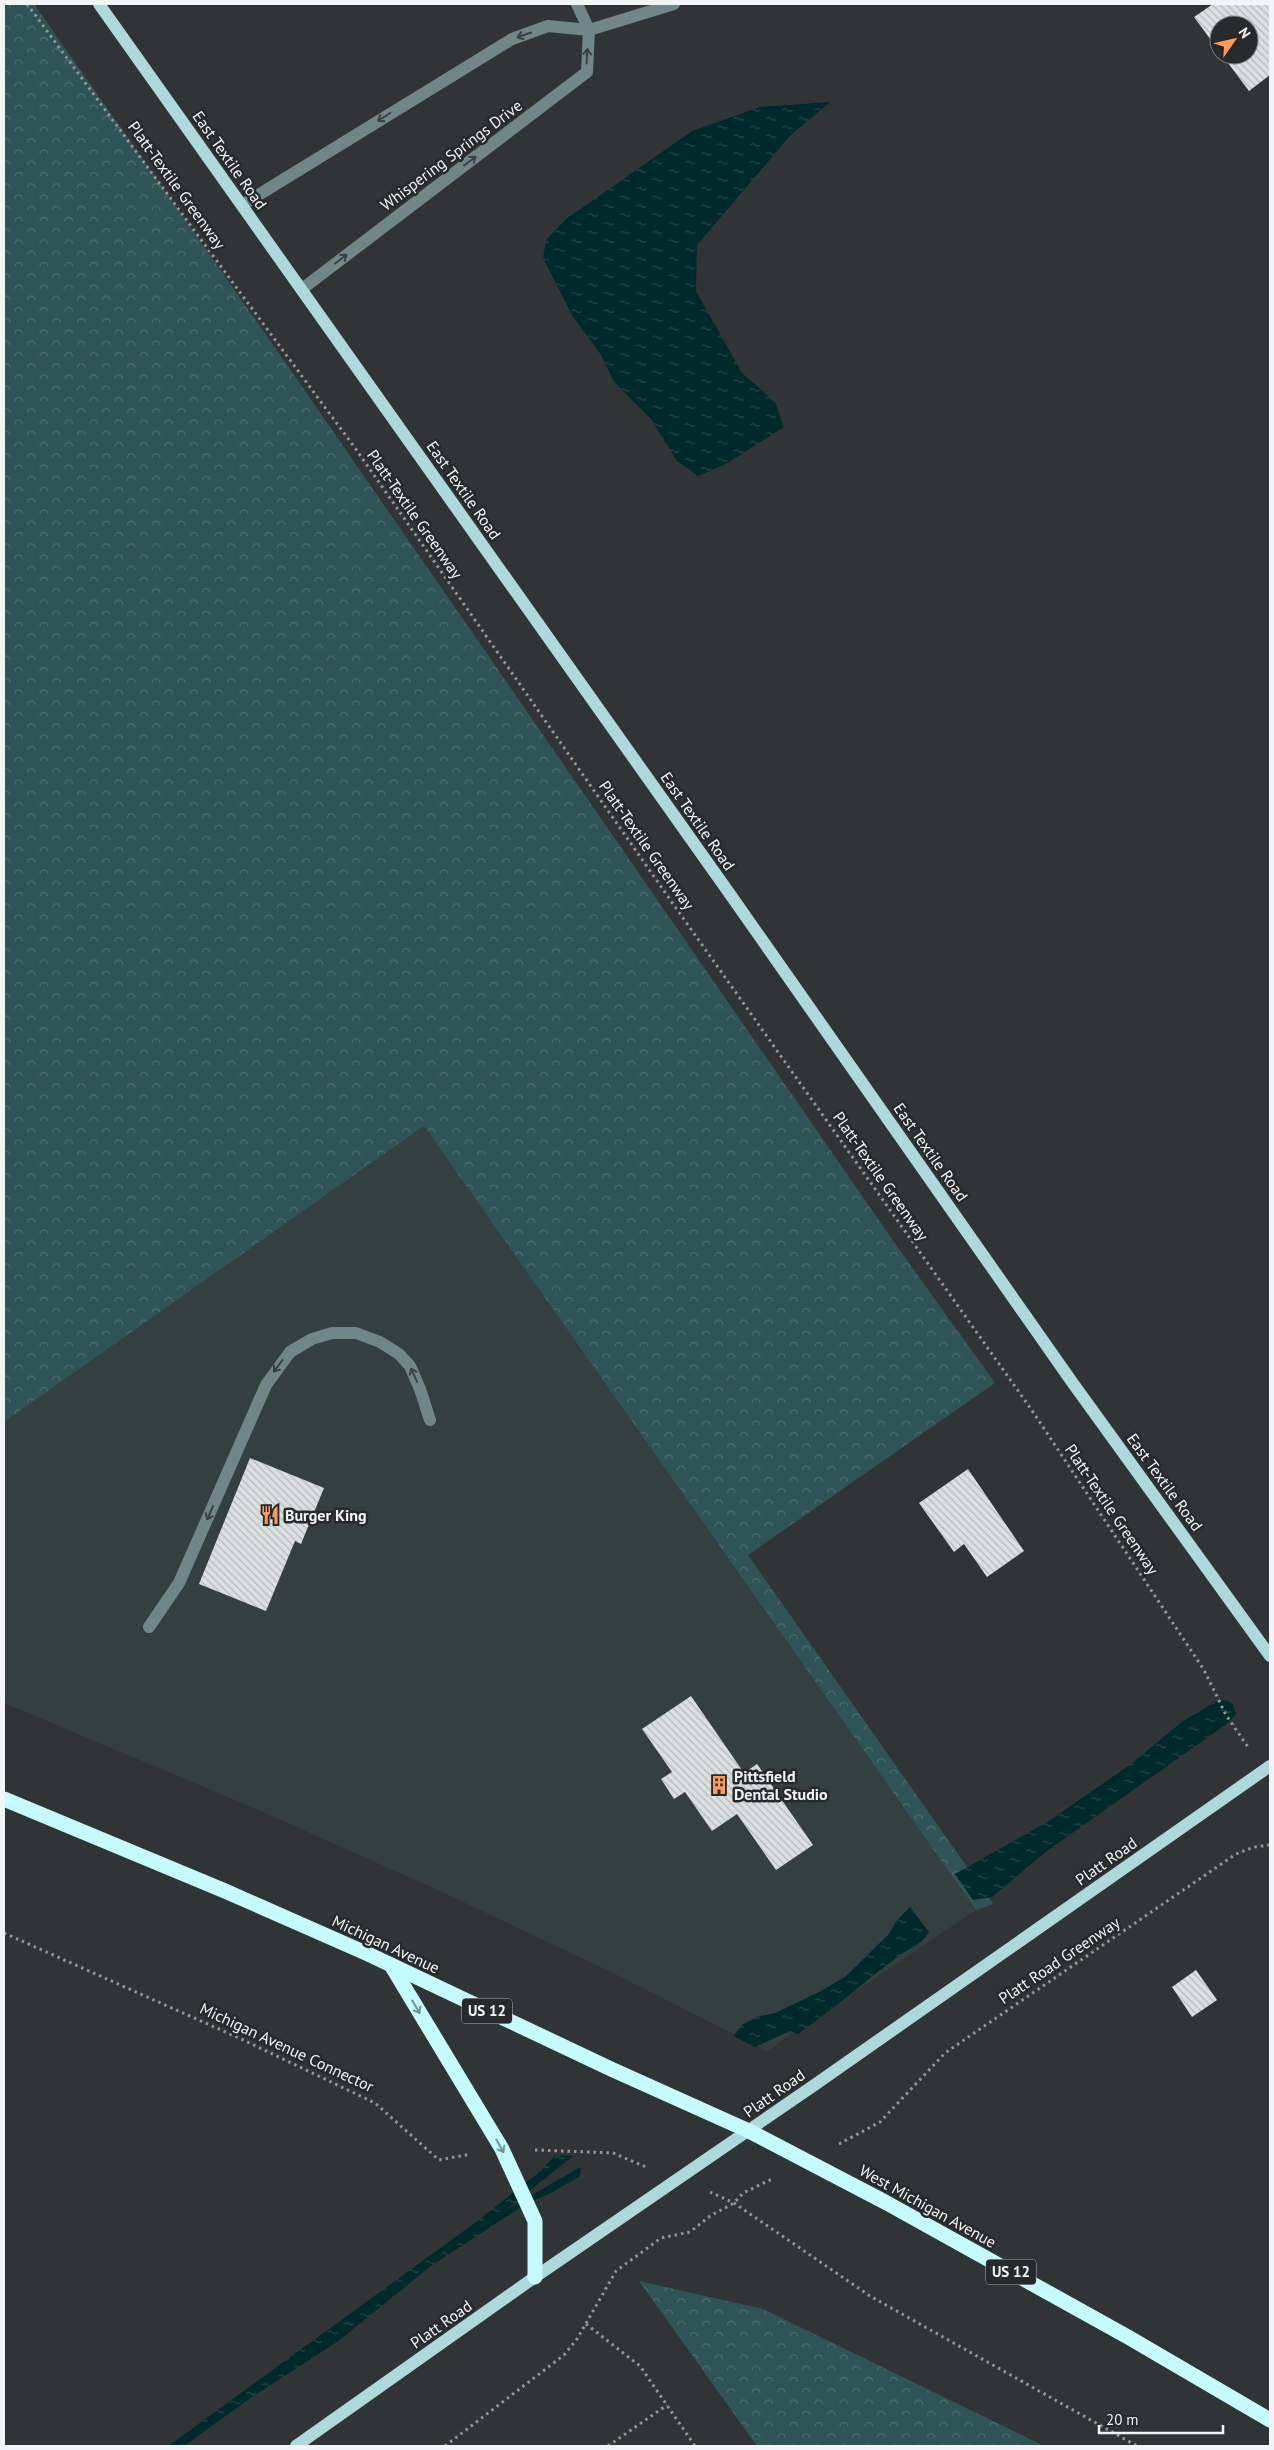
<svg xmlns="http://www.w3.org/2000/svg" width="1274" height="2450" viewBox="0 0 1274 2450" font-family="'PT Sans',sans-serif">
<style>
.built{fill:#343f40}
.forest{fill:url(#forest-crowns)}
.water{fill:url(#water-ripples)}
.building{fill:url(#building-back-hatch)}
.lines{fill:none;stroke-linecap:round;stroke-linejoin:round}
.path{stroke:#939696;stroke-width:3;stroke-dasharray:2.5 4;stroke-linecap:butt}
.minor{stroke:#718688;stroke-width:12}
.major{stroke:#add9dd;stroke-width:12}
.highway{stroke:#c5fafe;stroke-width:15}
.oneway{stroke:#3a4142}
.oneway2{stroke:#769294}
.labels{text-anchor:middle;stroke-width:5;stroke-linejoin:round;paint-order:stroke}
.shield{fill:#272a2b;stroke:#b5b8b8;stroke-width:1}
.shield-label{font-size:15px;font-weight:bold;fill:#f2f5f5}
.street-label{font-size:16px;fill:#f2f5f5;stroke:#272a2b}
.poi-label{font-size:16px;font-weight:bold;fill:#f2f5f5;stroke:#272a2b;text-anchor:start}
</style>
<defs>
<pattern id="forest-crowns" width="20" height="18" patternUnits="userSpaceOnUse" patternTransform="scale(1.25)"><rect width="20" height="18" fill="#2f5457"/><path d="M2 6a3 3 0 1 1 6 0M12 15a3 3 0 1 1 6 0" fill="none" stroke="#4e6d70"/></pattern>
<pattern id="water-ripples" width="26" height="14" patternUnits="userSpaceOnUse" patternTransform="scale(1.25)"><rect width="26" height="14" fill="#00292c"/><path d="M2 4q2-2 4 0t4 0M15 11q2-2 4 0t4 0" fill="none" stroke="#26494b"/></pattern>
<pattern id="building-back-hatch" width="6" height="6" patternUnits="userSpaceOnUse" patternTransform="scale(1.25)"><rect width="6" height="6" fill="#dbdfdf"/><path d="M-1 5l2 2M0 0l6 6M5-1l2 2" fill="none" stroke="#b6baba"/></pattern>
</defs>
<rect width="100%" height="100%" fill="#313435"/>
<!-- built -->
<polygon class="built" points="424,1126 976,1910 767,2051 609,1971 442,1892 254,1808 4,1703 4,1422"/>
<!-- forest -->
<g class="forest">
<polygon points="4,4 34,4 292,372 896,1245 995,1383 748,1555 993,1904 976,1910 424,1126 4,1422"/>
<polygon points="639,2281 763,2309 1044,2446 757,2446"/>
</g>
<!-- water -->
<g class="water">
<polygon points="830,102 791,135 697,245 696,291 742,373 775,402 784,427 726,464 698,476 677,461 651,419 614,382 601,355 573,317 543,258 546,240 566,219 692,131 760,107"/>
<polygon points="1226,1700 1233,1704 1236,1714 1228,1723 1047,1851 992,1897 973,1900 955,1874 1049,1821 1131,1764 1183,1721 1215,1702"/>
<path d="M 910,1907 L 929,1932 C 922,1945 908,1948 896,1958 C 863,1983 832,2010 798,2034 L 790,2031 L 755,2047 L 733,2036 L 743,2024 L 757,2017 L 775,2013 L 819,1992 L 845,1977 L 889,1934 L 897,1920 Z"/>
<polygon points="555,2155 573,2156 506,2210 582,2166 579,2177 547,2195 527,2203 431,2266 337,2342 252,2397 184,2446 168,2446 476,2222 542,2170"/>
</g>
<!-- building -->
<g class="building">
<polygon points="1213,4 1270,4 1270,75 1249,91 1222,55 1249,55 1249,25 1219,25 1219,51 1194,17"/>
<polygon points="250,1458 324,1488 301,1544 295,1541 266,1611 199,1584"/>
<polygon points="968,1469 1024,1551 987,1577 964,1544 954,1552 919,1503"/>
<polygon points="691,1696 744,1773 757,1764 813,1845 776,1870 737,1814 712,1831 685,1792 674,1799 661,1779 672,1772 642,1729"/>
<polygon points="1196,1970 1217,2000 1192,2017 1172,1987"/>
</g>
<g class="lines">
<!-- path -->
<g class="path">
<polyline points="27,4 355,448 671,901 1031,1409 1204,1670 1226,1715 1248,1747"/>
<polyline points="4,1933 239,2038 375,2103 439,2160 471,2154"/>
<polyline points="839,2144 880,2122 945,2053 1236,1854 1254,1847 1270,1845"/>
<polyline points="535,2150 613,2153 646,2167"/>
<polyline points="710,2192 734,2203 870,2296 1137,2446"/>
<polyline points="586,2324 640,2366 695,2446"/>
<polyline points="445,2446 564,2355 577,2339 616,2271 661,2238 690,2232 710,2216 734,2203 743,2193 774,2178"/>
<polyline points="608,2446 667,2405"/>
</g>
<!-- minor -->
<g class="minor">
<polyline points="242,205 512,39 548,26 589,30 674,4"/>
<polyline points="302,289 587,72 589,30 577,4"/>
<polyline points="149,1627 179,1583 266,1385 290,1352 312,1339 332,1333 356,1333 380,1342 399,1354 410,1366 420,1389 430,1420"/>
</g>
<!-- major -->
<g class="major">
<polyline points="99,4 732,897 1072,1382 1270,1656"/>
<polyline points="296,2446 535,2277 813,2086 1270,1766"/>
</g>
<!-- highway -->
<g class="highway">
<polyline points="4,1799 225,1891 368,1954 611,2069 749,2131 885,2202 1128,2337 1270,2420"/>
<polyline points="391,1965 502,2149 535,2221 535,2277"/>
</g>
</g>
<!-- one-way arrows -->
<defs><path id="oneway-shaft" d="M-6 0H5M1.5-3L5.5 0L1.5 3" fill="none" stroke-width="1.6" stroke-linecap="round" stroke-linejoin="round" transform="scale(1.25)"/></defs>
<g class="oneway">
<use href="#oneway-shaft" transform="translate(524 35) rotate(161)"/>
<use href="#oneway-shaft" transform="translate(587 56) rotate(-87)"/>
<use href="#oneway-shaft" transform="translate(384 117) rotate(148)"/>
<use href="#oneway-shaft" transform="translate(470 161) rotate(-37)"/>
<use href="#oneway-shaft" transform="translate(341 259) rotate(-37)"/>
<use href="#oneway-shaft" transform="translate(278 1366) rotate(127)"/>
<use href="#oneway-shaft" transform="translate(414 1375) rotate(-114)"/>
<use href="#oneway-shaft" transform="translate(210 1513) rotate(114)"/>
</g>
<g class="oneway2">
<use href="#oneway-shaft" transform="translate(416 2007) rotate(59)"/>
<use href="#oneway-shaft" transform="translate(500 2146) rotate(61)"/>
</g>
<!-- icons -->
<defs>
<g id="restaurant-bare" transform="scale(1.5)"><path d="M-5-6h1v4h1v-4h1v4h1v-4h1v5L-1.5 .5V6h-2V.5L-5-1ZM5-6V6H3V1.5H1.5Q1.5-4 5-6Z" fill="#ff9b5a" stroke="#272a2b" stroke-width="2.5" paint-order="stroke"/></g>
<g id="building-bare" transform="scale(1.5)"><path d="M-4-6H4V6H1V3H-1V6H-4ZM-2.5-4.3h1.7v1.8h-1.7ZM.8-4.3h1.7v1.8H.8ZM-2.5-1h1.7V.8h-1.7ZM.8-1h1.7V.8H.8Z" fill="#ff9b5a" stroke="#272a2b" stroke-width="2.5" paint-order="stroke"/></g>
</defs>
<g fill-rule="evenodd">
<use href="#restaurant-bare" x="270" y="1515"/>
<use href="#building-bare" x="719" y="1785"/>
</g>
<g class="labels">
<!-- shield labels -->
<g class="shield">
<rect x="462" y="1998.5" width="50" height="25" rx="4"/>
<rect x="986" y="2259.5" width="50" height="25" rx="4"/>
</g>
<g class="shield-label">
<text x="487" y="2016">US 12</text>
<text x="1011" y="2277">US 12</text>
</g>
<!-- street labels -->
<g class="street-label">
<text transform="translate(451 155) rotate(-37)" y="6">Whispering Springs Drive</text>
<text transform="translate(230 160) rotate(55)" y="6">East Textile Road</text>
<text transform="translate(177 185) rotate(54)" y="6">Platt-Textile Greenway</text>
<text transform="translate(464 490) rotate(55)" y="6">East Textile Road</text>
<text transform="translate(415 514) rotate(55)" y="6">Platt-Textile Greenway</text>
<text transform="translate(698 821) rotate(55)" y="6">East Textile Road</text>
<text transform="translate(647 845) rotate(55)" y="6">Platt-Textile Greenway</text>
<text transform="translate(931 1152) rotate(55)" y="6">East Textile Road</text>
<text transform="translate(881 1176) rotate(55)" y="6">Platt-Textile Greenway</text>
<text transform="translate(1165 1482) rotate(54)" y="6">East Textile Road</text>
<text transform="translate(1112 1509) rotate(56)" y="6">Platt-Textile Greenway</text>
<text transform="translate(1106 1861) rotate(-35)" y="6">Platt Road</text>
<text transform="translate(386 1944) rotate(25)" y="6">Michigan Avenue</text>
<text transform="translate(1059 1960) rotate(-34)" y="6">Platt Road Greenway</text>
<text transform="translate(287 2047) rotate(25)" y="6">Michigan Avenue Connector</text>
<text transform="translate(774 2093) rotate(-35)" y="6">Platt Road</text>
<text transform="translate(928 2206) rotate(29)" y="6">West Michigan Avenue</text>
<text transform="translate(441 2324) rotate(-35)" y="6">Platt Road</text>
</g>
<!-- poi labels -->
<g class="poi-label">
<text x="285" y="1521">Burger King</text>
<text x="734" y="1782">Pittsfield<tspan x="734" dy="18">Dental Studio</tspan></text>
</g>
</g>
<!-- border -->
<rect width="1274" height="2450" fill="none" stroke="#f2f5f5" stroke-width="10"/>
<!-- north arrow -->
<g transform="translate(1234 40) rotate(56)"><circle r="24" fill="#272a2b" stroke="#787b7c"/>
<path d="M0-4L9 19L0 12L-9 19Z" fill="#ff9b5a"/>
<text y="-8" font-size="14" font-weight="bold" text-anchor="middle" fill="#f2f5f5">N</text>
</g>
<!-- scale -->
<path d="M1099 2425v8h124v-8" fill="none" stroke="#f2f5f5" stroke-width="2.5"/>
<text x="1106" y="2425" font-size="15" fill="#f2f5f5" stroke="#272a2b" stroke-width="4" paint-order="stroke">20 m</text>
</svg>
